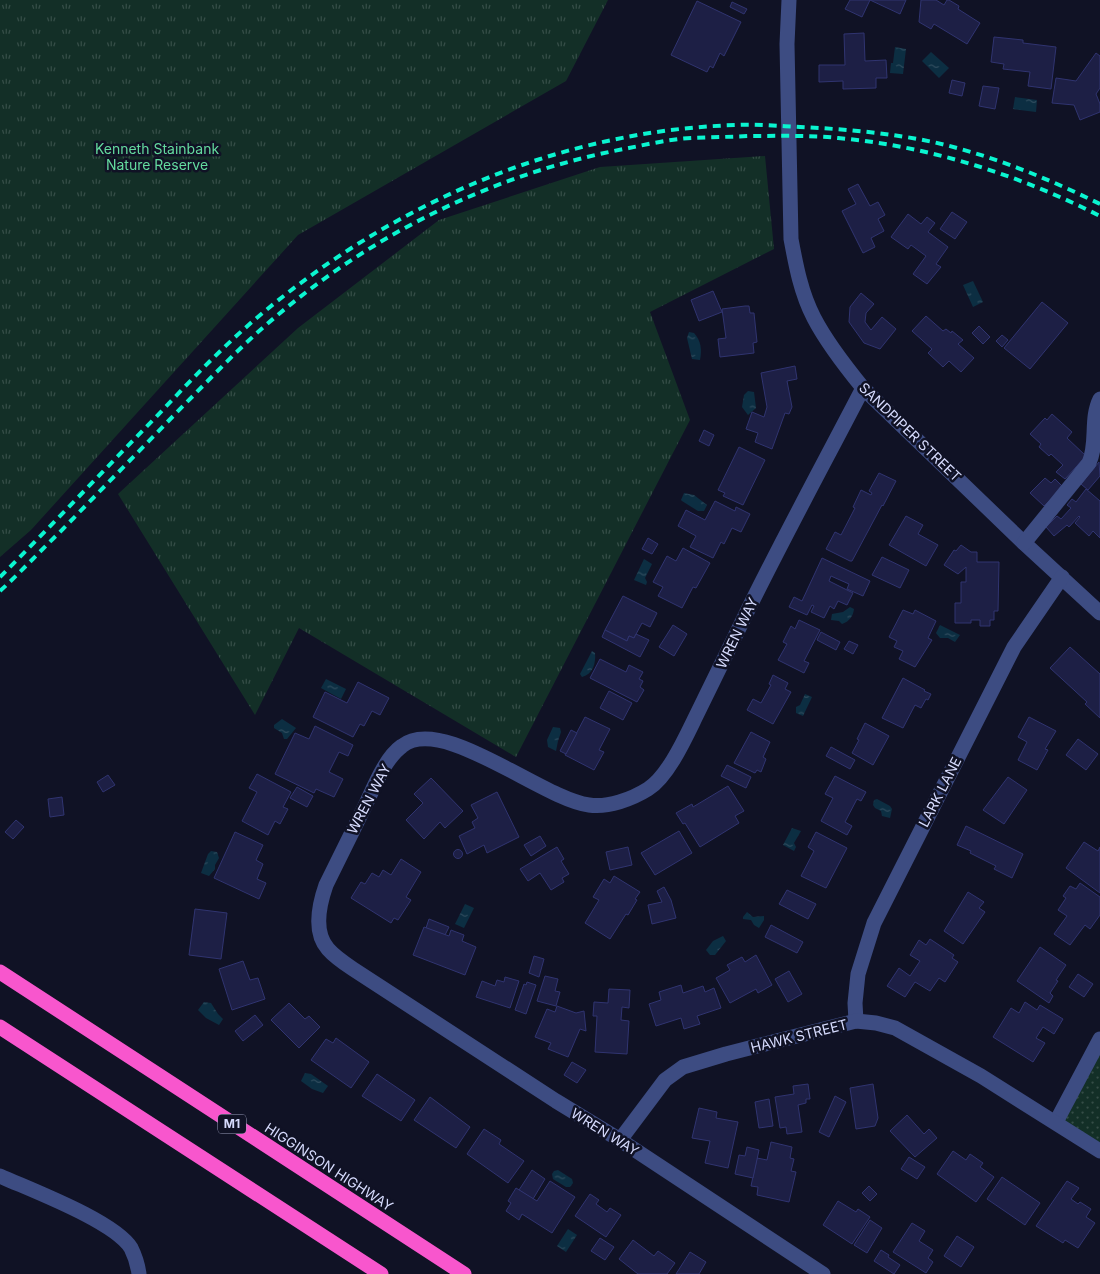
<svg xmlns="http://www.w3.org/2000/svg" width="1100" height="1274" viewBox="0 0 1100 1274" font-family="Inter,sans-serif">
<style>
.grass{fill:url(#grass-dots)}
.park{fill:url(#park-tufts)}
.water{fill:url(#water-ripples)}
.building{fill:#1d1f45;stroke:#303470}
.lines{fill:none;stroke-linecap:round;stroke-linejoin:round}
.minor{stroke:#3d4c82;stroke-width:15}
.highway{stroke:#f856cd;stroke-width:15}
.rail{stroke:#0af5d0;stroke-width:4;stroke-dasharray:8 6;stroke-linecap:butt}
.labels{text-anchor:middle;stroke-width:5;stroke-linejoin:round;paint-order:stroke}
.shield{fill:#101225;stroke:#9b9fbc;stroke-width:1}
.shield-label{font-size:12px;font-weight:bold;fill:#d6dbfd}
.park-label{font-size:14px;fill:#64db9f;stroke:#101225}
.street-label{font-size:14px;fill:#d6dbfd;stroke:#101225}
</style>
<defs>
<pattern id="grass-dots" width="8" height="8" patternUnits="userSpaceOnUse" patternTransform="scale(1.25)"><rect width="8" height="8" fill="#132f27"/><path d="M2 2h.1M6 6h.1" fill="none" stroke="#354d47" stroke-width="1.8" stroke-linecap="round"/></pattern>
<pattern id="park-tufts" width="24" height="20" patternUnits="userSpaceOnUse" patternTransform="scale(1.25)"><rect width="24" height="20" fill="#132f27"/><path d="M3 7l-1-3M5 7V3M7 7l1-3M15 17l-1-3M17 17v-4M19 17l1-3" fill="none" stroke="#354d47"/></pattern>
<pattern id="water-ripples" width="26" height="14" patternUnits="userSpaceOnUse" patternTransform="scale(1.25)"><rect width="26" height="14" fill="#0c2e42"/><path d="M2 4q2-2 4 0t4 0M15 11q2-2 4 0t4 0" fill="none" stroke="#2f4c5e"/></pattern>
</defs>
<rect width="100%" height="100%" fill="#101225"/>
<!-- grass -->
<polygon class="grass" points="1100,1046 1100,1146 1060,1120"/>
<!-- park -->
<g class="park">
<polygon points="0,0 608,0 566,81 298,235 31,530 0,557"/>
<polygon points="765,156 774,249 650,312 690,420 516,757 299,628 255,715 118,494 298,328 439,220 600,167"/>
</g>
<!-- water -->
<g class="water">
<polygon points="895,47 906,49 903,74 890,73 891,63 893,63"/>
<polygon points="931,52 949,68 939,78 922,61"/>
<polygon points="1015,97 1037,100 1036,112 1013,109"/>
<polygon points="973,281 983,302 973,307 963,285"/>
<path d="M 689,332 L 694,333 C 701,341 702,349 700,360 L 692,359 L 687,338 Z"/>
<polygon points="748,391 754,392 756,408 748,415 742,407 744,395"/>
<polygon points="684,493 694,495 707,505 704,511 698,511 682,501 681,500"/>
<polygon points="644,559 652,564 645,578 647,582 646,585 634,580"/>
<path d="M 850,607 L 854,609 C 853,616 850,621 842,624 L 839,621 L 831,620 L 832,614 L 843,612 Z"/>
<polygon points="940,625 960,635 955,642 948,638 940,638 936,633"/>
<path d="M 592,651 L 595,653 C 596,663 593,674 582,677 L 580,674 Z"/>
<polygon points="326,679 346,689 341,699 321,688"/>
<polygon points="805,694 812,697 803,716 796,713 796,707 800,705"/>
<polygon points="282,719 296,728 287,739 284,739 282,733 274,728 274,725"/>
<polygon points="553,727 560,728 561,732 558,741 556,751 548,747 547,740"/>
<polygon points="877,799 890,806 892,809 890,818 882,816 881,811 875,808 873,805 874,800"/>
<polygon points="792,828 801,831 794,843 796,847 794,851 783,845"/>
<polygon points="211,851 217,852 219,858 215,865 215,869 209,876 201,873 208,854"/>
<polygon points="465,904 474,908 464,928 455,924"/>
<polygon points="747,912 753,917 764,916 764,920 759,928 754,925 751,920 743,919 743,917"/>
<polygon points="723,936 726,941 715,955 710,955 706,950 713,941"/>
<polygon points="204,1002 211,1003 218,1014 223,1019 219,1025 206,1018 198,1010"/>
<polygon points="305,1073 311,1074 328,1086 323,1093 312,1089 301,1081"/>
<polygon points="558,1170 572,1179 573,1183 570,1187 566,1187 553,1179 552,1174 554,1171"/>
<polygon points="568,1229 577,1235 566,1252 557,1246"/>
</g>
<!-- building -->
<g class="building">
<polygon points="850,0 906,0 900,14 870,0 862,17 845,9"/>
<polygon points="921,0 936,0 944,5 947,0 949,0 959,6 958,9 980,23 967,44 934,24 931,29 919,22"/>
<polygon points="697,1 741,22 724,56 720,53 713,68 710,66 707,72 671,55"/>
<polygon points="732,2 747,9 744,14 730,7"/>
<polygon points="864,33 865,61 886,60 887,78 876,78 876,88 843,89 843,81 819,82 819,65 845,65 844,34"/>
<polygon points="994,37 1023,40 1023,43 1056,47 1051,89 1028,86 1030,72 1003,69 1004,64 991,62"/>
<polygon points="1096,53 1100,56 1100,88 1096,94 1100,104 1100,112 1080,120 1074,105 1052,103 1056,78 1076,81"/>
<polygon points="952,80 965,83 962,96 949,93"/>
<polygon points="983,86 999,88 995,109 979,106"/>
<polygon points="858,184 870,206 878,202 885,215 878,219 884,231 871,238 875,247 863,253 842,211 856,204 848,189"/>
<polygon points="952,212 967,222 955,239 940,229"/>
<polygon points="908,214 921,224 927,217 935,223 928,232 948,247 936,264 941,267 927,284 913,274 926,256 911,245 908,249 891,237"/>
<polygon points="713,291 722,312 699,321 691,300"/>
<polygon points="861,293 874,304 866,313 865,322 871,330 882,317 896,329 880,349 864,343 849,322 850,307"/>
<polygon points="1042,302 1068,323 1030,369 1004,348"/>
<polygon points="745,306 749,306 750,313 754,313 757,342 753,343 754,353 720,357 718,339 726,338 722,309"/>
<polygon points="926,316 943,331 946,329 951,333 952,331 963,340 958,344 974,358 961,372 949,361 943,367 928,353 932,349 912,331"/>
<polygon points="979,326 990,337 983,344 972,333"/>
<polygon points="1002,335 1008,340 1002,347 996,341"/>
<polygon points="795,366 797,379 787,381 792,407 789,414 785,413 772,449 755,442 758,433 746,429 752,412 764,417 767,407 761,373"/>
<polygon points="1052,414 1072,432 1067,438 1086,456 1065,479 1056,472 1063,465 1051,454 1049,456 1039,447 1041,444 1030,434 1045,418 1047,420"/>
<polygon points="704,430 714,435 709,446 699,441"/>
<polygon points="739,447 765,460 743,505 723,496 725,493 718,490"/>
<polygon points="1099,462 1100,476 1088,490 1081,484"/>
<polygon points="879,473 896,481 883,506 882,505 852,561 850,561 826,549 835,532 841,535 855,508 853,507 861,490 871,495 872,493 869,491"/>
<polygon points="1045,478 1051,483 1055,479 1063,487 1044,506 1030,493"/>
<polygon points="1086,489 1100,501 1100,538 1093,531 1089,536 1075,523 1080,517 1079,516 1069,527 1067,525 1054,536 1046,527 1057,516 1061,519 1071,508 1067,505 1072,499 1076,502"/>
<polygon points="715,501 735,511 736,507 750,514 741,532 732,528 724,544 721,542 713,558 690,547 696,536 678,526 686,510 705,520"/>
<polygon points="906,516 923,525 918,534 938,545 926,566 889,545"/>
<polygon points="648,538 658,544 652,554 642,549"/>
<polygon points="961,545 971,552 977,552 977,562 999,562 998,611 994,611 994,620 990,620 990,626 980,626 980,620 971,620 971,623 955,623 955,603 961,603 961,582 966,582 966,567 958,574 944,565 954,550 956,551"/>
<polygon points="683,548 710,563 696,588 693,587 682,608 658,596 663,587 653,582 667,556 676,561"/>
<polygon points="882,557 909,570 900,588 872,575"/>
<polygon points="822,558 870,581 863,596 847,589 849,584 831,576 829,581 853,593 847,605 838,601 834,609 830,606 824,618 811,612 814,606 812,605 807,615 789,607 794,597 802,601"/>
<polygon points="623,596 657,613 650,627 642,623 634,638 629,636 627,641 605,630"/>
<polygon points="903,610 913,614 915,610 936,621 928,638 932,640 915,667 899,659 903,651 894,647 897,641 889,637"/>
<polygon points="799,620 820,630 804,661 809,663 804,673 778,660 787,644 783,642 791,626 795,629"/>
<polygon points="673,625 687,634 674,656 659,647"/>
<polygon points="605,630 627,641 629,636 634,638 636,634 649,640 640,657 602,637"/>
<polygon points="821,632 840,642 836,650 817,640"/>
<polygon points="849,641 858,645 853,654 844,649"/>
<polygon points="1070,647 1100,674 1100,718 1085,704 1087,702 1050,668"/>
<polygon points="600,659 626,672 629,665 643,672 639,679 643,681 640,687 644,690 637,702 590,678"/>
<polygon points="773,675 788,683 785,689 791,692 773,724 747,710 753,699 761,703 771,685 769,684"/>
<polygon points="903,678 925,690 924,691 931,694 928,700 926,699 921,708 915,705 903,728 882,718"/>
<polygon points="358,682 389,698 380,715 372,711 364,726 360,724 353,737 313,717 325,692 347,703"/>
<polygon points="609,691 632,703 623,720 600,708"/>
<polygon points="585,717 610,729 599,750 604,752 594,770 565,755"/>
<polygon points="1029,717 1056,731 1045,749 1048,750 1037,770 1018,760 1027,742 1018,737"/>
<polygon points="865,723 889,736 873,765 852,753 859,740 857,739"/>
<polygon points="315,726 353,745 348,756 339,752 329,772 343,779 334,797 316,789 314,793 275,774 295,733 309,739"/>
<polygon points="571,730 577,733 566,754 560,751"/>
<polygon points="751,732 770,742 763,757 766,759 761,772 757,770 755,773 734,763"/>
<polygon points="1078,739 1098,754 1086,770 1066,755"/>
<polygon points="831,747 855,760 850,769 826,756"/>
<polygon points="727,765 751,777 746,788 721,776"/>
<polygon points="257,774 291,792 283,807 288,809 280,824 275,821 268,835 242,821 257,792 249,788"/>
<polygon points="108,775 115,785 103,792 97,782"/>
<polygon points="835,776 866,792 861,801 857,799 845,822 852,826 847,835 821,821 833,798 825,794"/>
<polygon points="1008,777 1027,790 1004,824 983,810"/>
<polygon points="431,778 463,811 445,828 440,822 424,839 406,820 423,803 414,794"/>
<polygon points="728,786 744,811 735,816 739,823 700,847 685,823 683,824 676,813 692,804 693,807"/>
<polygon points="297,787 313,796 307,807 290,798"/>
<polygon points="497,792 519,837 487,853 484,845 467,854 459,836 475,828 472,822 478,818 471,805"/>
<polygon points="62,797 64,815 50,817 48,799"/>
<polygon points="16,820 24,827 13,839 5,832"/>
<polygon points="966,826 1023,854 1012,878 994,869 996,866 970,853 971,851 957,845"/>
<polygon points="679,831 692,853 655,875 641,853"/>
<polygon points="235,832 263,845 256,860 263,864 257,879 266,883 259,899 214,878"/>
<polygon points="816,832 847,848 826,888 801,876 814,851 808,847"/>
<polygon points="540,836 546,846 531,856 524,845"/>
<polygon points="1084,842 1098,851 1100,847 1100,893 1066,868"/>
<polygon points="557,847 564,859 561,861 569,874 562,878 564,882 551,890 540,873 528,881 520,869"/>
<polygon points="628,847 632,865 610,870 606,852"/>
<circle cx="458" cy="854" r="4.5"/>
<polygon points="401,859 421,872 406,897 411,900 398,920 394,918 391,923 351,898 361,882 365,884 372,873 379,877 383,870 391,875"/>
<polygon points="614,876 640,892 635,899 637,900 628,915 626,914 610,939 585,923 599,900 593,897 604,879 610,883"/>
<polygon points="1080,883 1100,897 1100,915 1090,929 1085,925 1070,945 1054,934 1067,916 1058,910 1066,898 1063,896 1070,886 1076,889"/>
<polygon points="664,887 671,900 676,918 652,924 648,905 662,902 657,891"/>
<polygon points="787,890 816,904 808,919 779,904"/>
<polygon points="968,892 984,902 979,908 985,912 963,944 944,931"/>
<polygon points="195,909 227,913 221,959 189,955"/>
<polygon points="429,919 449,927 445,935 426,928"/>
<polygon points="771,925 803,942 797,953 765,937"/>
<polygon points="424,927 449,936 451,930 464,935 462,941 476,947 465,975 413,955"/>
<polygon points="930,939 954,955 952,958 958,962 945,982 939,978 930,991 915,982 905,997 887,986 899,968 910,976 920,961 910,955 919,940 926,945"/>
<polygon points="1040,947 1066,965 1056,980 1058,981 1050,993 1053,996 1049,1003 1017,981"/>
<polygon points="756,955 772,985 758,993 756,989 730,1003 716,978 730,970 727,965 742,957 745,962"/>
<polygon points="534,956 544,959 539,977 529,973"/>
<polygon points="243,961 250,980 258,978 265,999 232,1010 219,969"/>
<polygon points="789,971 802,994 788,1002 775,979"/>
<polygon points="1078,974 1093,984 1084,997 1069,987"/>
<polygon points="545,976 558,979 555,991 560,992 556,1006 537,1001"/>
<polygon points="505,977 519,981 510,1008 476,997 482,981 495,986 497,980 504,982"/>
<polygon points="527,982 536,985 526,1014 515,1010 524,984 526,985"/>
<polygon points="681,985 683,993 703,986 705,992 714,988 721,1008 697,1016 700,1024 684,1029 681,1018 656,1026 649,1004 661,1000 659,992"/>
<polygon points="609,989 630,990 629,1008 622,1007 621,1020 629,1021 627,1054 595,1052 597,1016 593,1016 594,1002 608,1003"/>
<polygon points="1025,1002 1037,1010 1040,1005 1063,1019 1054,1034 1043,1027 1036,1038 1045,1043 1033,1062 993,1037 1011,1008 1019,1013"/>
<polygon points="289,1003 305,1019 309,1016 320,1027 299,1048 271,1020"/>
<polygon points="557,1006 576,1013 584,1011 586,1031 580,1029 568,1057 548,1049 551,1043 535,1037 547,1009 555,1012"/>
<polygon points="255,1015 263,1025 243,1041 235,1031"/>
<polygon points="336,1038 369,1062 351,1088 311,1060 326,1039 333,1043"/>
<polygon points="572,1062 586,1070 577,1083 564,1075"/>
<polygon points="377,1074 415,1100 401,1121 362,1096"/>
<polygon points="808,1084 810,1099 806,1099 806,1103 798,1105 802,1132 787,1134 786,1127 780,1128 775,1097 794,1094 793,1086"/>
<polygon points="873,1084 878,1118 875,1126 856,1129 850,1088"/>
<polygon points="835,1096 846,1102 829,1137 819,1132"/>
<polygon points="430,1097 470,1127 456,1148 414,1120"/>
<polygon points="769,1099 773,1126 759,1128 755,1102"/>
<polygon points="699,1108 717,1112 716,1118 738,1122 728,1168 705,1163 710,1141 692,1138"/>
<polygon points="907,1115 924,1134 929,1129 937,1138 915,1157 890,1131"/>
<polygon points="484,1129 501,1140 499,1144 524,1161 508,1183 467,1154"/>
<polygon points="771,1142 792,1147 790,1158 794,1159 791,1171 796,1172 789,1202 757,1195 758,1187 751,1186 757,1158 767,1160"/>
<polygon points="747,1147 759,1150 753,1178 735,1174 739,1155 745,1156"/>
<polygon points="953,1151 966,1160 970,1154 983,1163 980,1167 994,1177 976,1202 937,1174"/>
<polygon points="909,1157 925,1167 917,1179 901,1169"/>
<polygon points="532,1170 545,1179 533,1199 519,1190"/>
<polygon points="1002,1177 1040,1203 1025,1225 987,1199"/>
<polygon points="550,1181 575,1197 552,1233 522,1214 519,1220 506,1211 511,1203 508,1201 516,1188 537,1201"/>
<polygon points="1067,1181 1079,1188 1071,1199 1078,1204 1080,1202 1091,1209 1086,1217 1095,1223 1078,1248 1065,1240 1063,1243 1036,1226"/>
<polygon points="869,1186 877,1194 870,1201 862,1193"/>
<polygon points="590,1194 599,1200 596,1204 607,1212 610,1208 621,1215 606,1237 575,1216"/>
<polygon points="838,1201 856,1212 858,1209 870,1217 852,1244 823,1225"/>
<polygon points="870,1220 882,1228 867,1253 854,1245"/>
<polygon points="912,1223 925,1231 919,1241 933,1250 928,1258 933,1262 926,1273 893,1252"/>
<polygon points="957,1236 974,1247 961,1267 944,1256"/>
<polygon points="600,1238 614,1247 605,1260 591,1251"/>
<polygon points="633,1240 654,1256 658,1251 675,1263 667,1274 638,1274 619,1259"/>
<polygon points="881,1250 889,1255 888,1257 900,1265 894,1274 874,1261"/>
<polygon points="690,1252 706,1262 699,1274 676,1274"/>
</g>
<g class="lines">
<!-- minor -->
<g class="minor">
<path d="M 789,0 L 787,44 L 791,239 C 796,266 801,293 814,318 C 827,343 845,366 863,388 L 1024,543 L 1100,613"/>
<path d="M 1024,543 L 1089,463 C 1098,443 1090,419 1100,399"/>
<polyline points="856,1021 855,1003 858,974 874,923 1014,647 1062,577"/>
<polyline points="1056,1122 1100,1039"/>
<polyline points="620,1140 665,1080 683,1067 726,1054 856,1021 876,1023 895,1028 981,1076 1100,1151"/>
<path d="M 0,1176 C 31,1190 114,1221 131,1248 C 135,1256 138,1266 139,1274"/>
<path d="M 823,1274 L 620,1140 L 556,1101 L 353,969 C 344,963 335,957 328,949 C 313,932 319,905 326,885 C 339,859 352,832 365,806 C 374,787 385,758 402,746 C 442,714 542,799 589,805 C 608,808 632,799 648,789 C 669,776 687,734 698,712 C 713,681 728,651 743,620 C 781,542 823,465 863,388"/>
</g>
<!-- highway -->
<g class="highway">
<polyline points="0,972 464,1274"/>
<polyline points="0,1027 381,1274"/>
</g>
<!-- rail -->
<g class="rail">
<path d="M 0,577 C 53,524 104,470 156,417 C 191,380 226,343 265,311 C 398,201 563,130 737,125 C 758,124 779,126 800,127 C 844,129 890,133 933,142 C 991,155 1047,178 1100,204"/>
<path d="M 0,591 C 20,573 39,552 59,533 C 101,490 142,448 184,405 C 211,378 237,350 266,325 C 369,235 494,173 629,148 C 649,144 670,139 692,138 C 711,137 730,137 749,136 C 779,136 809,135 838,138 C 929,146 1019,175 1100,216"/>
</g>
</g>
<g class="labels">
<!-- shield labels -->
<rect class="shield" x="218" y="1114.5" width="28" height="19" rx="4"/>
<g class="shield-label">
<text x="232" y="1128">M1</text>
</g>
<!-- park labels -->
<g class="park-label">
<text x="157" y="154">Kenneth Stainbank<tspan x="157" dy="16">Nature Reserve</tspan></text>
</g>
<!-- street labels -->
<g class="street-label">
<text transform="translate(910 432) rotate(44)" y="5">SANDPIPER STREET</text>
<text transform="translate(737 633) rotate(-64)" y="5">WREN WAY</text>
<text transform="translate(940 792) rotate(-63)" y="5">LARK LANE</text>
<text transform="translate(369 799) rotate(-62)" y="5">WREN WAY</text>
<text transform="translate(799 1036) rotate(-14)" y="5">HAWK STREET</text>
<text transform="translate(605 1132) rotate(32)" y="5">WREN WAY</text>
<text transform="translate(329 1167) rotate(33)" y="5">HIGGINSON HIGHWAY</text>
</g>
</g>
</svg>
